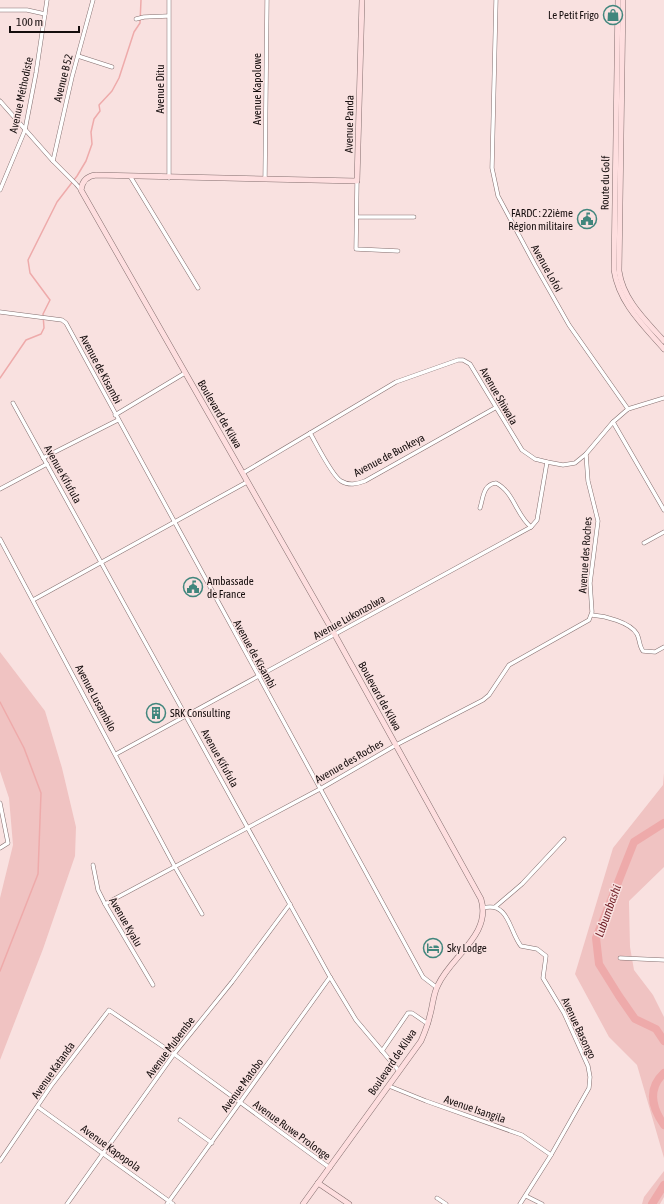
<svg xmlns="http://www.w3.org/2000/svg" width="664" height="1204" viewBox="0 0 664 1204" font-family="'Asap Condensed',sans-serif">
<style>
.green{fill:#f0c3c2}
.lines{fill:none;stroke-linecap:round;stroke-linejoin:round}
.stream{stroke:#eaa;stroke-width:1.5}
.river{stroke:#eaa;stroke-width:8}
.street-casing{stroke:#846f6f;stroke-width:4.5}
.secondary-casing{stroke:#846f6f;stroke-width:6}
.street{stroke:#fff;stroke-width:3.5}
.secondary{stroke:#fededf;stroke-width:5}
.labels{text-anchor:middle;stroke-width:3;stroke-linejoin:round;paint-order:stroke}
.poi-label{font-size:11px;fill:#150d0d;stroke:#f9e1e0;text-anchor:start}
.street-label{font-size:11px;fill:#150d0d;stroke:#f9e1e0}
.water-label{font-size:12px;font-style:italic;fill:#75262d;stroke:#f9e1e0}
</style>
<rect width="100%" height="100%" fill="#f9e1e0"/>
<!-- green -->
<g class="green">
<polygon points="0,652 45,711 62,768 76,827 75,856 43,949 0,1060 0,898 13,845 9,798 0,771"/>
<polygon points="664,773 664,867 629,901 629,904 630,947 634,970 653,995 664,1017 664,1158 637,1065 609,1037 575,974 613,848 663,785"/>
<polygon points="664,1171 664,1197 660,1204 642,1204 644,1197"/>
</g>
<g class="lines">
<!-- stream -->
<g class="stream">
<polyline points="0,378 26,340 41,334 44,328 43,314 50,300 30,273 28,260 57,202 77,176 86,161 92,144 91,132 94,119 100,111 99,105 112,91 119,78 134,32 140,23 141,0"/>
<polyline points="0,702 24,748 41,793 38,874 0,971"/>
</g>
<!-- river -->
<g class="river">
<polyline points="664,823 634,842 596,938 599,964 619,996 635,1019 656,1029 664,1041"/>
<path d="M 664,1073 C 647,1089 652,1108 664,1125"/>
<polyline points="652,1204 664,1185"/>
</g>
<!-- street casing -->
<g class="street-casing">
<g id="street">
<polyline points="169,0 169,178"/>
<polyline points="496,0 492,168 498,196 535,265 569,325 628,409"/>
<polyline points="0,10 27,10 45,14"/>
<polyline points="136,19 144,17 168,16"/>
<polyline points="78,56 112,67"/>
<polyline points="0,101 53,161 76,184 81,190"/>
<polyline points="53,161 72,77 93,0"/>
<polyline points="130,176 198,288"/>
<polyline points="265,179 267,0"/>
<polyline points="357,181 356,249 398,251"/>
<polyline points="0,190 25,130 36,73 47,0"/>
<polyline points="357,217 414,217"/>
<polyline points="0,312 62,320 66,323 423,977 436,987"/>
<polyline points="13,403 330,977 356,1020 399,1071"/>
<polyline points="115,415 185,373"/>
<polyline points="613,422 664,510"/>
<path d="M 310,433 C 316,443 332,476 341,481 C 349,486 357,484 365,481 L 495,408"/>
<polyline points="43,458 118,420"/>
<polyline points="243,473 396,382 458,360 463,360 470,364 522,450 535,459 547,462 563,465 575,463 586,454 613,422 628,409 664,398"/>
<polyline points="0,489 47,464"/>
<path d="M 480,508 C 483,499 483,484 496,483 C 514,492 516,515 531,527"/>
<polyline points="0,539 175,867 202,914"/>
<polyline points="644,543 664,532"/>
<polyline points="33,600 247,482"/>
<path d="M 592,615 C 605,616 630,622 637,634 C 640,640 639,646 643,651 L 655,652 L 664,647"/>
<polyline points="116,754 531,527 537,520 547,462"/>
<polyline points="0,803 8,843 0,848"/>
<polyline points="93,865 98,890 105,904 153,985"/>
<polyline points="105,904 320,789 396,745 483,700 489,695 509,665 589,620 592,612 590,583 598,521 588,481 586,454"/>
<polyline points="495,907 522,884 564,839"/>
<path d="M 483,908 C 509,901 509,931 521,946 L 537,949 L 546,956 L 543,978 L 564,1013 L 588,1066 L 590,1077 L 589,1088 L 551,1155 L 520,1204"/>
<polyline points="620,958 664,960"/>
<polyline points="382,1051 408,1013 412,1013 428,1024"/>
<polyline points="389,1086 426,1101 522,1135 551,1155"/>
<polyline points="38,1107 173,1204"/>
<polyline points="180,1120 212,1143"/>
<polyline points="0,1161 51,1086 109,1010 174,1054 330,1168"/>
<polyline points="526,1196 542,1204"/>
<polyline points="437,1198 446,1204"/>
<polyline points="67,1204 174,1054 232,982 290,904"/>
<polyline points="167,1204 330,977"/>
</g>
</g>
<!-- secondary casing -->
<g class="secondary-casing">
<g id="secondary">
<path d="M 618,0 L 614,270 C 619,303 643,325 664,349"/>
<path d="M 623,0 L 619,271 C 623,300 646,321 664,341"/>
<polyline points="318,1183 349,1204"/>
<path d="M 303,1204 L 421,1041 C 425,1032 428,1024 430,1015 C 433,1005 433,994 438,985 C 451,956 492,935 481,899 L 335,635 L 81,190 C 82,182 86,176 96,175 L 357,181 L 362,0"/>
</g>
</g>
<!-- street -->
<use href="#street" class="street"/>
<!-- secondary -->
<use href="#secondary" class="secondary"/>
</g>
<!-- icons -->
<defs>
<g id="shop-ring" transform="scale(1)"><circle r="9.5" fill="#f9e1e0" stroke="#41867d" stroke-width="1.5"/><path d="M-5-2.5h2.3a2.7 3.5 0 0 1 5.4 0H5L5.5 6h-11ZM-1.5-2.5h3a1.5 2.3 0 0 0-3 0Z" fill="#41867d"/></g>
<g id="civic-ring" transform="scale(1)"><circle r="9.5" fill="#f9e1e0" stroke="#41867d" stroke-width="1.5"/><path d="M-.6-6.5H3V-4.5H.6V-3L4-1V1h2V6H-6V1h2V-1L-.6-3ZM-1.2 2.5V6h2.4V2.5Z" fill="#41867d"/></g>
<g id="building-ring" transform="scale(1)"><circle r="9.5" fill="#f9e1e0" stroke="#41867d" stroke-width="1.5"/><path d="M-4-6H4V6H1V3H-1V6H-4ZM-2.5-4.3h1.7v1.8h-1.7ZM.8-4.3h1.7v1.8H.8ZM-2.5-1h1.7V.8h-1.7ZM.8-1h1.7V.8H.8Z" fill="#41867d"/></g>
<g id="hotel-ring" transform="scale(1)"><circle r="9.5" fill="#f9e1e0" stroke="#41867d" stroke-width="1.5"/><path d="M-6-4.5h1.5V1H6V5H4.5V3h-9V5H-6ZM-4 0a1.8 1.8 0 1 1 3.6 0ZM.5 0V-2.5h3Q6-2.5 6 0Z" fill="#41867d"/></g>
</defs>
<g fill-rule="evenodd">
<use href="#shop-ring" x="613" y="15"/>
<use href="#civic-ring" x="587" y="219"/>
<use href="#civic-ring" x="193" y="587"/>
<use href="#building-ring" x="156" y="713"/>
<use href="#hotel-ring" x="433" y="948"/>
</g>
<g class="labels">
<!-- poi labels -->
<g class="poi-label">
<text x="599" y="19" text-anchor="end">Le Petit Frigo</text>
<text x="573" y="217" text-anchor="end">FARDC : 22ième<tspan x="573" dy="13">Région militaire</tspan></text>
<text x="207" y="585">Ambassade<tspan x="207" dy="13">de France</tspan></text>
<text x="170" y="717">SRK Consulting</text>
<text x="447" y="952">Sky Lodge</text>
</g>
<!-- street labels -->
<g class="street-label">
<text transform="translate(63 78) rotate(-76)" y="4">Avenue B 52</text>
<text transform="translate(160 89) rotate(-90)" y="4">Avenue Ditu</text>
<text transform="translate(257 89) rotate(-90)" y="4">Avenue Kapolowe</text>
<text transform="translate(21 95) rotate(-78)" y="4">Avenue Méthodiste</text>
<text transform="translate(349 124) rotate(-89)" y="4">Avenue Panda</text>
<text transform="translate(605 183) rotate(-89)" y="4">Route du Golf</text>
<text transform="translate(547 268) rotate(61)" y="4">Avenue Lofoi</text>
<text transform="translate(101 369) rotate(62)" y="4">Avenue de Kisambi</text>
<text transform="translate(499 396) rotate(60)" y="4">Avenue Shiwala</text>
<text transform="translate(220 414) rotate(60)" y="4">Boulevard de Kilwa</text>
<text transform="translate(389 455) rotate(-28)" y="4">Avenue de Bunkeya</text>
<text transform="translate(63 474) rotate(61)" y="4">Avenue Kifufula</text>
<text transform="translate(585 555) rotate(-86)" y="4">Avenue des Roches</text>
<text transform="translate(349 617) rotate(-29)" y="4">Avenue Lukonzolwa</text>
<text transform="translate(255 654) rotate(61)" y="4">Avenue de Kisambi</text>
<text transform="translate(380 696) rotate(61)" y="4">Boulevard de Kilwa</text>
<text transform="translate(96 698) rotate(62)" y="4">Avenue Lusambilo</text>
<text transform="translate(220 758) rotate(61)" y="4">Avenue Kifufula</text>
<text transform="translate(349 761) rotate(-30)" y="4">Avenue des Roches</text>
<text transform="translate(126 922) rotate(60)" y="4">Avenue Kyalu</text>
<text transform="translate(579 1028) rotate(65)" y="4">Avenue Basongo</text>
<text transform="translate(170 1047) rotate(-53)" y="4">Avenue Mubembe</text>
<text transform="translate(392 1062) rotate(-56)" y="4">Boulevard de Kilwa</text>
<text transform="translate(53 1070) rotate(-55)" y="4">Avenue Katanda</text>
<text transform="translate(242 1085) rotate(-54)" y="4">Avenue Matobo</text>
<text transform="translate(475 1109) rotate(19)" y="4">Avenue Isangila</text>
<text transform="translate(292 1130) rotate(36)" y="4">Avenue Ruwe Prolonge</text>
<text transform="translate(111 1148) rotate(36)" y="4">Avenue Kapopola</text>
</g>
<!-- water labels -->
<g class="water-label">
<text transform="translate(608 911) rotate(-70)" y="4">Lubumbashi</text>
</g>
</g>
<!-- scale -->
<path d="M10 26v6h69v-6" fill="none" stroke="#150d0d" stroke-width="2"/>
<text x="16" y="26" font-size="12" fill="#150d0d" stroke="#f9e1e0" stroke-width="3" paint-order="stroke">100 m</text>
</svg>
